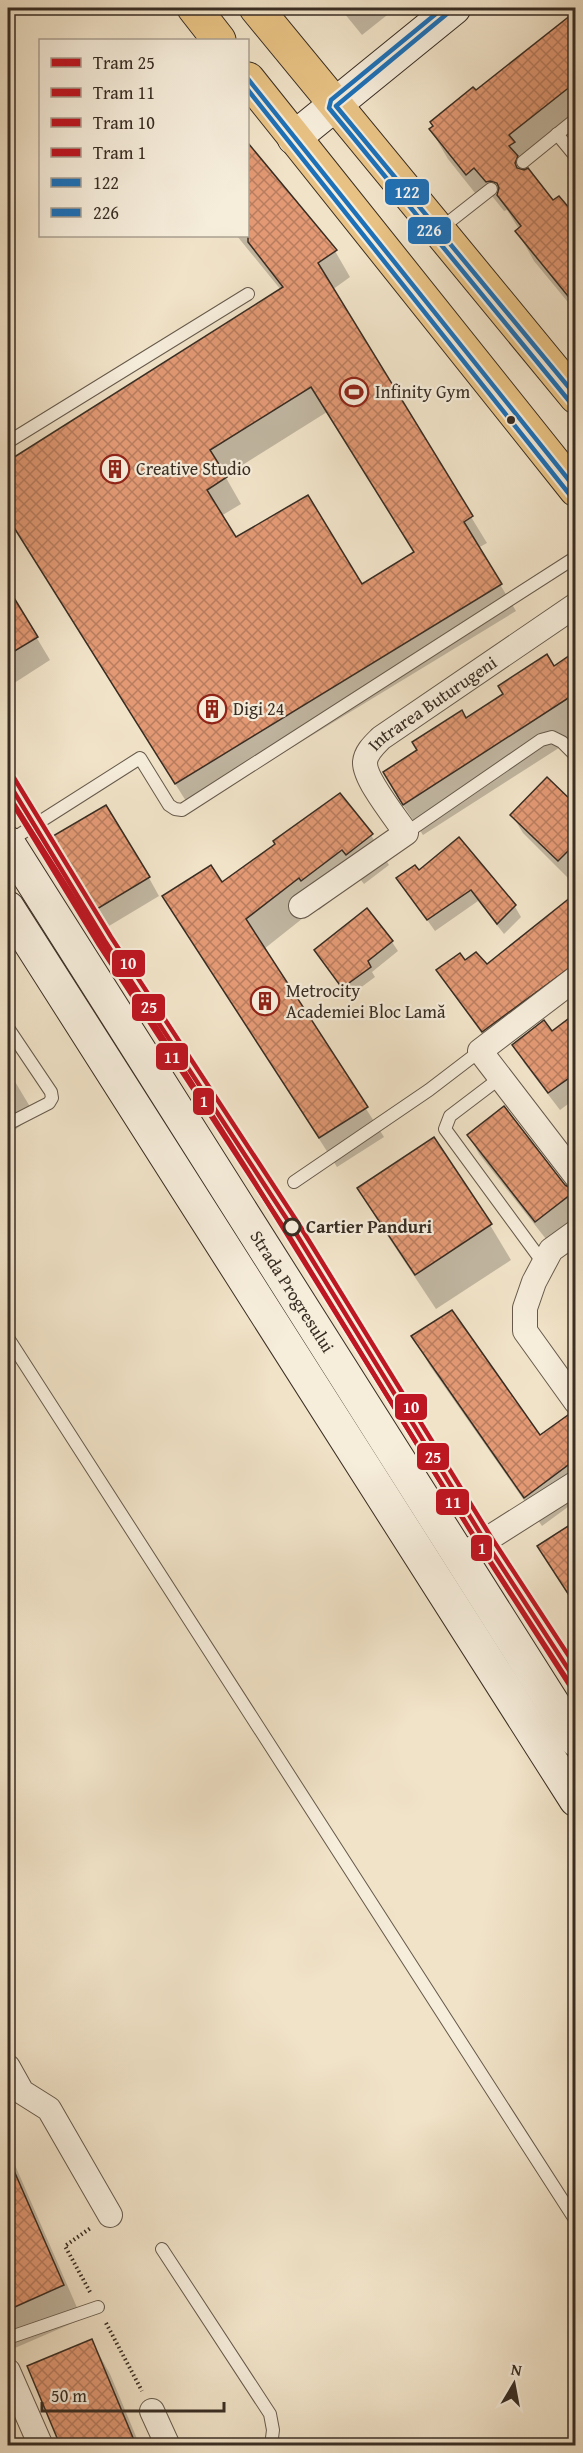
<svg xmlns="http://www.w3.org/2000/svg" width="583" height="2453" viewBox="0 0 583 2453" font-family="'Gentium Book Plus',serif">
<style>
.shadow{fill:#0003;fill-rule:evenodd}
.building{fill:url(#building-cross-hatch);stroke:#382d23;stroke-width:1.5;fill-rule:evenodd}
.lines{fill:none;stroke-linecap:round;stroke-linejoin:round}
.lane-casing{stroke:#665a4c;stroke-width:14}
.street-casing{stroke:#665a4c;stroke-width:26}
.secondary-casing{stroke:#382d23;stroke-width:35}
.primary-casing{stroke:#382d23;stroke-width:35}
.path{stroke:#382d23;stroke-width:4;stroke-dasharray:1.5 3;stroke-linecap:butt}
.lane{stroke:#f6eddb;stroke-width:12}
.street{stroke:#f6eddb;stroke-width:24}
.secondary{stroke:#f6eddb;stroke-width:33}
.primary{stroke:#e8c284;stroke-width:33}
.bus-1-casing{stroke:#f6eddb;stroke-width:9}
.bus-2-casing{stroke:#f6eddb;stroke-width:9}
.bus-1{stroke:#1d71b8;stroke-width:4.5}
.bus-2{stroke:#1d71b8;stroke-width:4.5}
.tram-1-casing{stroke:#f6eddb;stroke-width:9}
.tram-2-casing{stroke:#f6eddb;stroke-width:9}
.tram-3-casing{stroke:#f6eddb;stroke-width:9}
.tram-4-casing{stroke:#f6eddb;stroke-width:9}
.tram-1{stroke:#be1622;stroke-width:4.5}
.tram-2{stroke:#be1622;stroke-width:4.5}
.tram-3{stroke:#be1622;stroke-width:4.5}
.tram-4{stroke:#be1622;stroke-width:4.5}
.bus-dot{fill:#382d23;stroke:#f6eddb;stroke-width:2}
.stop-dot{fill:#f6eddb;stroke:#382d23;stroke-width:3}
.labels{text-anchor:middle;stroke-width:4.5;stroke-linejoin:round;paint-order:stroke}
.poi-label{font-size:18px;fill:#382d23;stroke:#f6eddb;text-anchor:start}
.street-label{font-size:18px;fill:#382d23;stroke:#f6eddb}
.stop-label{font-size:18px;font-weight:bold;fill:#382d23;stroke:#f6eddb;text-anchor:start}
.line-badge{stroke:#f6eddb;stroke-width:2}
.badge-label{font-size:16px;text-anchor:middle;font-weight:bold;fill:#fff}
</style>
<defs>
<pattern id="building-cross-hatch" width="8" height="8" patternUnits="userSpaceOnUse" patternTransform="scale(1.5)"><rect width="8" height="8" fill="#e29974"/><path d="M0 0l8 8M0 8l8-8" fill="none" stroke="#b87d5f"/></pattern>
</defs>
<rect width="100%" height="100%" fill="#f1e3c8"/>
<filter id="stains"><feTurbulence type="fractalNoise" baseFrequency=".00333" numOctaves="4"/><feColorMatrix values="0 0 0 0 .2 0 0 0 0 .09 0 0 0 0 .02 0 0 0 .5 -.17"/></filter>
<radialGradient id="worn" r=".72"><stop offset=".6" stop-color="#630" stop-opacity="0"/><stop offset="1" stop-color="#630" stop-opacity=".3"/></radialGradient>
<!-- shadow -->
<g class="shadow">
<polygon points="340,8 396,8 362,35"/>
<polygon points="576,12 576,124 526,164 553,202 576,218 576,312 534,261 517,231 519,229 507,210 504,211 492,196 483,203 448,159 431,130"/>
<path d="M 248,145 L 335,251 L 350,277 L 332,290 L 487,543 L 478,548 L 516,611 L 191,809 L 8,518 L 8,462 L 281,290 L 237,236 L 248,236 ZM 327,412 L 415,553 L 362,586 L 236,539 L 221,516 L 241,504 L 225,476 Z"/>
<polygon points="8,590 50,660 8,687"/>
<polygon points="576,653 576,737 423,835 403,805 466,720 554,668"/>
<polygon points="576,807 576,872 569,879 523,833 512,815"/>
<polygon points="371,835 389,865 364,884 360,879 319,910 317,907 264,949 384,1137 337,1167 164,896 222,884"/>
<polygon points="459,839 514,905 521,917 504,934 478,901 435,931 398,879 418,872"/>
<polygon points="66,855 149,878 159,896 109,926"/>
<polygon points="576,894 576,986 493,1049 449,988 438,970 465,962 486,966"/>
<polygon points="392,942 398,951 372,972 375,977 348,997 315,951"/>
<polygon points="576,1015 576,1098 560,1110 524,1063 514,1045 552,1033"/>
<polygon points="8,1070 35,1115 8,1135"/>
<polygon points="469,1135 574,1192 576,1216 546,1239 479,1154"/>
<polygon points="359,1188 490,1225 511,1260 436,1309 379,1223"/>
<polygon points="413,1336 539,1437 576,1429 576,1501 542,1526 430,1366"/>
<polygon points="576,1523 576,1607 539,1547"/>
<polygon points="8,2149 82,2319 8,2351"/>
<polygon points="91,2340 110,2374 140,2446 62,2446 29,2366"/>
</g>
<!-- building -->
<g class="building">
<polygon points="576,11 576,82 509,135 515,142 509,146 518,156 515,163 517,168 524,170 528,168 553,200 559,196 576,216 576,306 515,231 521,226 497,195 499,188 497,183 490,181 486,182 474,168 466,175 429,129 433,126 430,122 473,87 476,90"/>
<path d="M 248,143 L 337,250 L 318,263 L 473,516 L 464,522 L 502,584 L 175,784 L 8,518 L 8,461 L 283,287 L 248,242 ZM 311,387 L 414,552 L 362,584 L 308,495 L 236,537 L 207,490 L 227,477 L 210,450 Z"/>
<polygon points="8,588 38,637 8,655"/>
<polygon points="576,651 576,693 403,805 383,772 417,750 412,742 462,710 466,718 503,694 498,686 547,654 554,666"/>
<polygon points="547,777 576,805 576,843 558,861 510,815"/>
<polygon points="340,793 373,834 346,855 342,850 301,881 299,878 246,919 368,1107 319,1138 162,896 211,865 222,882 275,844 273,841"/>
<polygon points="106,805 150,877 97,909 53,836"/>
<polygon points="459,837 516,905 497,924 471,890 427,920 396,878 415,865 419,870"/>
<polygon points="576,893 576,963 482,1032 436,970 460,953 465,960 476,952 487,964"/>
<polygon points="367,908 393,941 368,961 371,967 342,988 314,950"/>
<polygon points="576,1013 576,1073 548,1093 512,1045 544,1020 552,1031"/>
<polygon points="504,1106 565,1185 575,1191 535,1222 467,1135"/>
<polygon points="434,1137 492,1224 415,1275 357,1188"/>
<polygon points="452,1310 540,1435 568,1415 576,1426 576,1459 524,1498 411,1336"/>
<polygon points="576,1521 576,1606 537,1546"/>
<polygon points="8,2157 64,2285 8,2310"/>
<polygon points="92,2339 136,2445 60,2445 27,2366"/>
</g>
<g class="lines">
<!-- lane casing -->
<g class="lane-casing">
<g id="lane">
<polyline points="557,134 576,157"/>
<polyline points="523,162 576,119"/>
<polyline points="440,229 491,189"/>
<polyline points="8,442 248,294"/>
<polyline points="406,833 541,740 552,737 562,742 576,756"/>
<polyline points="8,842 140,758 169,805 175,809 182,810 576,557"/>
<polyline points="8,1028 51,1092 52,1098 49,1103 8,1124"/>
<polyline points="500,1078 450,1116 445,1129 544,1264"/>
<polyline points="294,1182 429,1090 480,1051"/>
<polyline points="8,1338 576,2221"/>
<polyline points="162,2249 270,2414 273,2430 271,2446"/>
<polyline points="8,2338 98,2307"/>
</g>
</g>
<!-- street casing -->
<g class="street-casing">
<g id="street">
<path id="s1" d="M 301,906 L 406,833 C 396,818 364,779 365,762 C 366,752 374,745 381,738 L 576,605"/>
<polyline points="576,978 480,1051 576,1176"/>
<polyline points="576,1232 551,1250 534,1282 525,1308 525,1331 576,1402"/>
<polyline points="459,1557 576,1483"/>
<polyline points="8,2067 22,2092 49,2109 110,2215"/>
<polyline points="8,2371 41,2446"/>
<polyline points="152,2411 168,2446"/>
</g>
</g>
<!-- secondary casing -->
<g class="secondary-casing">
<g id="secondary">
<polyline points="294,138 454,8"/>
<path id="s2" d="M 8,843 L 576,1740"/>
<polyline points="8,908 576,1800"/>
</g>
</g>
<!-- primary casing -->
<g class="primary-casing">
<g id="primary">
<polyline points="194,8 219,40"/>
<polyline points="256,8 576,397"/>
<polyline points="248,79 576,490"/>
</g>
</g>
<!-- path -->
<g class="path">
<polyline points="90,2292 65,2246 92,2227"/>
<polyline points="106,2323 142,2391"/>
</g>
<!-- lane -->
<use href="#lane" class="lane"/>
<!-- street -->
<use href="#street" class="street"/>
<!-- secondary -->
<use href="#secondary" class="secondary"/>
<!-- primary -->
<use href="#primary" class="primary"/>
<!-- bus-1 casing -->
<g class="bus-1-casing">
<g id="bus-1">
<polyline points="454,8 336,106 576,396"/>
<polyline points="248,79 576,489"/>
</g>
</g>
<!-- bus-2 casing -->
<g class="bus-2-casing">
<g id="bus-2">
<polyline points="443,8 331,100 329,108 570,402"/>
<polyline points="248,90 570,495"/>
</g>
</g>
<!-- bus-1 -->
<use href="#bus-1" class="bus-1"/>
<!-- bus-2 -->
<use href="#bus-2" class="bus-2"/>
<!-- tram-1 casing -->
<g class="tram-1-casing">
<polyline id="tram-1" points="8,782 105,941 292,1227 485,1541 576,1681"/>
</g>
<!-- tram-2 casing -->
<g class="tram-2-casing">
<polyline id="tram-2" points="8,796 99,945 286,1231 479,1545 570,1686"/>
</g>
<!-- tram-3 casing -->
<g class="tram-3-casing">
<polyline id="tram-3" points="14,778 111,937 298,1223 491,1537 576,1667"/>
</g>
<!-- tram-4 casing -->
<g class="tram-4-casing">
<polyline id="tram-4" points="14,804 244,1165 479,1544 576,1693"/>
</g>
<!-- tram-1 -->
<use href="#tram-1" class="tram-1"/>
<!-- tram-2 -->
<use href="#tram-2" class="tram-2"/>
<!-- tram-3 -->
<use href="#tram-3" class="tram-3"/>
<!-- tram-4 -->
<use href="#tram-4" class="tram-4"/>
</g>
<!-- icons -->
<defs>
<g id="stadium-ring" transform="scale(1.5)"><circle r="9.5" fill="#f6eddb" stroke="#8f2418" stroke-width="1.5"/><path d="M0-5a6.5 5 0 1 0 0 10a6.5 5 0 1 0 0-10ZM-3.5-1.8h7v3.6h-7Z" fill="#8f2418"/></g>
<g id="building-ring" transform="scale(1.5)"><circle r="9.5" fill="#f6eddb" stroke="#8f2418" stroke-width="1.5"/><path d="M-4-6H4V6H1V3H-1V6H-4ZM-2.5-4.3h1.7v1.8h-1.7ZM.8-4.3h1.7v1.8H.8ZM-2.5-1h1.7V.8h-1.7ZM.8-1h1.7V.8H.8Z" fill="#8f2418"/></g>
</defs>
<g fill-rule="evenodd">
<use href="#stadium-ring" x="354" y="392"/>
<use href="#building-ring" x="115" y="469"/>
<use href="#building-ring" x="212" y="709"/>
<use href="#building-ring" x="265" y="1001"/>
</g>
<!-- markers -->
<circle class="bus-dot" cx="511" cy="420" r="5"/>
<circle class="stop-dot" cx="292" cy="1227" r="8"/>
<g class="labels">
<!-- poi labels -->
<g class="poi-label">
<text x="375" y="398">Infinity Gym</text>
<text x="136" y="475">Creative Studio</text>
<text x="233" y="715">Digi 24</text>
<text x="286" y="997">Metrocity<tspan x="286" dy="21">Academiei Bloc Lamă</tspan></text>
</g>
<!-- street labels -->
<g class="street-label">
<text dy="6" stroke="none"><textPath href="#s1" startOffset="302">Intrarea Buturugeni</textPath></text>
<text dy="6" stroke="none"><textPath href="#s2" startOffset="531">Strada Progresului</textPath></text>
</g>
<!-- stop labels -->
<g class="stop-label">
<text x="306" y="1233">Cartier Panduri</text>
</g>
</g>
<g class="line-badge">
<rect x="384" y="178" width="46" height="28" rx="6" fill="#1d71b8"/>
<rect x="407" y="216" width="45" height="29" rx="6" fill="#1d71b8"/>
<rect x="111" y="949" width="35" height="29" rx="6" fill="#be1622"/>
<rect x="131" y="993" width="35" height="29" rx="6" fill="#be1622"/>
<rect x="155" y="1042" width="34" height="29" rx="6" fill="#be1622"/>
<rect x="192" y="1087" width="23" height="29" rx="6" fill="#be1622"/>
<rect x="394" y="1393" width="34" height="28" rx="6" fill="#be1622"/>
<rect x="416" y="1442" width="34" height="29" rx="6" fill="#be1622"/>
<rect x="435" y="1488" width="35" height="28" rx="6" fill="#be1622"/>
<rect x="470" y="1534" width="23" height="28" rx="6" fill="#be1622"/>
</g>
<g class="badge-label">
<text x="407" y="198">122</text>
<text x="429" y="236">226</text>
<text x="128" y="969">10</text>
<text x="149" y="1013">25</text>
<text x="172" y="1063">11</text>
<text x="204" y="1107">1</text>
<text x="411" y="1413">10</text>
<text x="433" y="1463">25</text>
<text x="453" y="1508">11</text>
<text x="482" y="1554">1</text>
</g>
<!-- margin -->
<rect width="583" height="2453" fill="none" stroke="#f1e3c8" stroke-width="30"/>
<rect x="9" y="9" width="565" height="2435" fill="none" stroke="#382d23" stroke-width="3"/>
<rect x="15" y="15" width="553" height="2423" fill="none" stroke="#382d23" stroke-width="1.5"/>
<!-- legend -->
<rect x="39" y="39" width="210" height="198" fill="#f6eddb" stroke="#aaa091" stroke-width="1.5"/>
<rect x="51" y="58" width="30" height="9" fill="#be1622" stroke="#aaa091" stroke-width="1.5"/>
<text x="93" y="69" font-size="18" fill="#382d23">Tram 25</text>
<rect x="51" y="88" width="30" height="9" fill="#be1622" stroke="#aaa091" stroke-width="1.5"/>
<text x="93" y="99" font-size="18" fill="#382d23">Tram 11</text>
<rect x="51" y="118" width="30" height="9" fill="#be1622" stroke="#aaa091" stroke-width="1.5"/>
<text x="93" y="129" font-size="18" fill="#382d23">Tram 10</text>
<rect x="51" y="148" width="30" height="9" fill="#be1622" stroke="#aaa091" stroke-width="1.5"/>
<text x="93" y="159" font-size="18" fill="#382d23">Tram 1</text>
<rect x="51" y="178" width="30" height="9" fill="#1d71b8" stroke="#aaa091" stroke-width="1.5"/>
<text x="93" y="189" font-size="18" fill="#382d23">122</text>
<rect x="51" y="208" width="30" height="9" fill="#1d71b8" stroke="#aaa091" stroke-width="1.5"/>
<text x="93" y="219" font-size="18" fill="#382d23">226</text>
<!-- north arrow -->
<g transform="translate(514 2384) rotate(10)" stroke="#f6eddb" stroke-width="4.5" paint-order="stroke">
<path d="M0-4.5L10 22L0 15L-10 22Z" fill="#382d23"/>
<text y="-9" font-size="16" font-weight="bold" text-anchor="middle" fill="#382d23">N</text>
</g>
<!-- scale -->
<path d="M42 2402v9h182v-9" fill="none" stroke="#382d23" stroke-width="3"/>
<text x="51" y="2402" font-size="18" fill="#382d23" stroke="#f6eddb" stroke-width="4.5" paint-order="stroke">50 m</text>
<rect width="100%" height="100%" filter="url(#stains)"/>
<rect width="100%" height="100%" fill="url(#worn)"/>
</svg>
